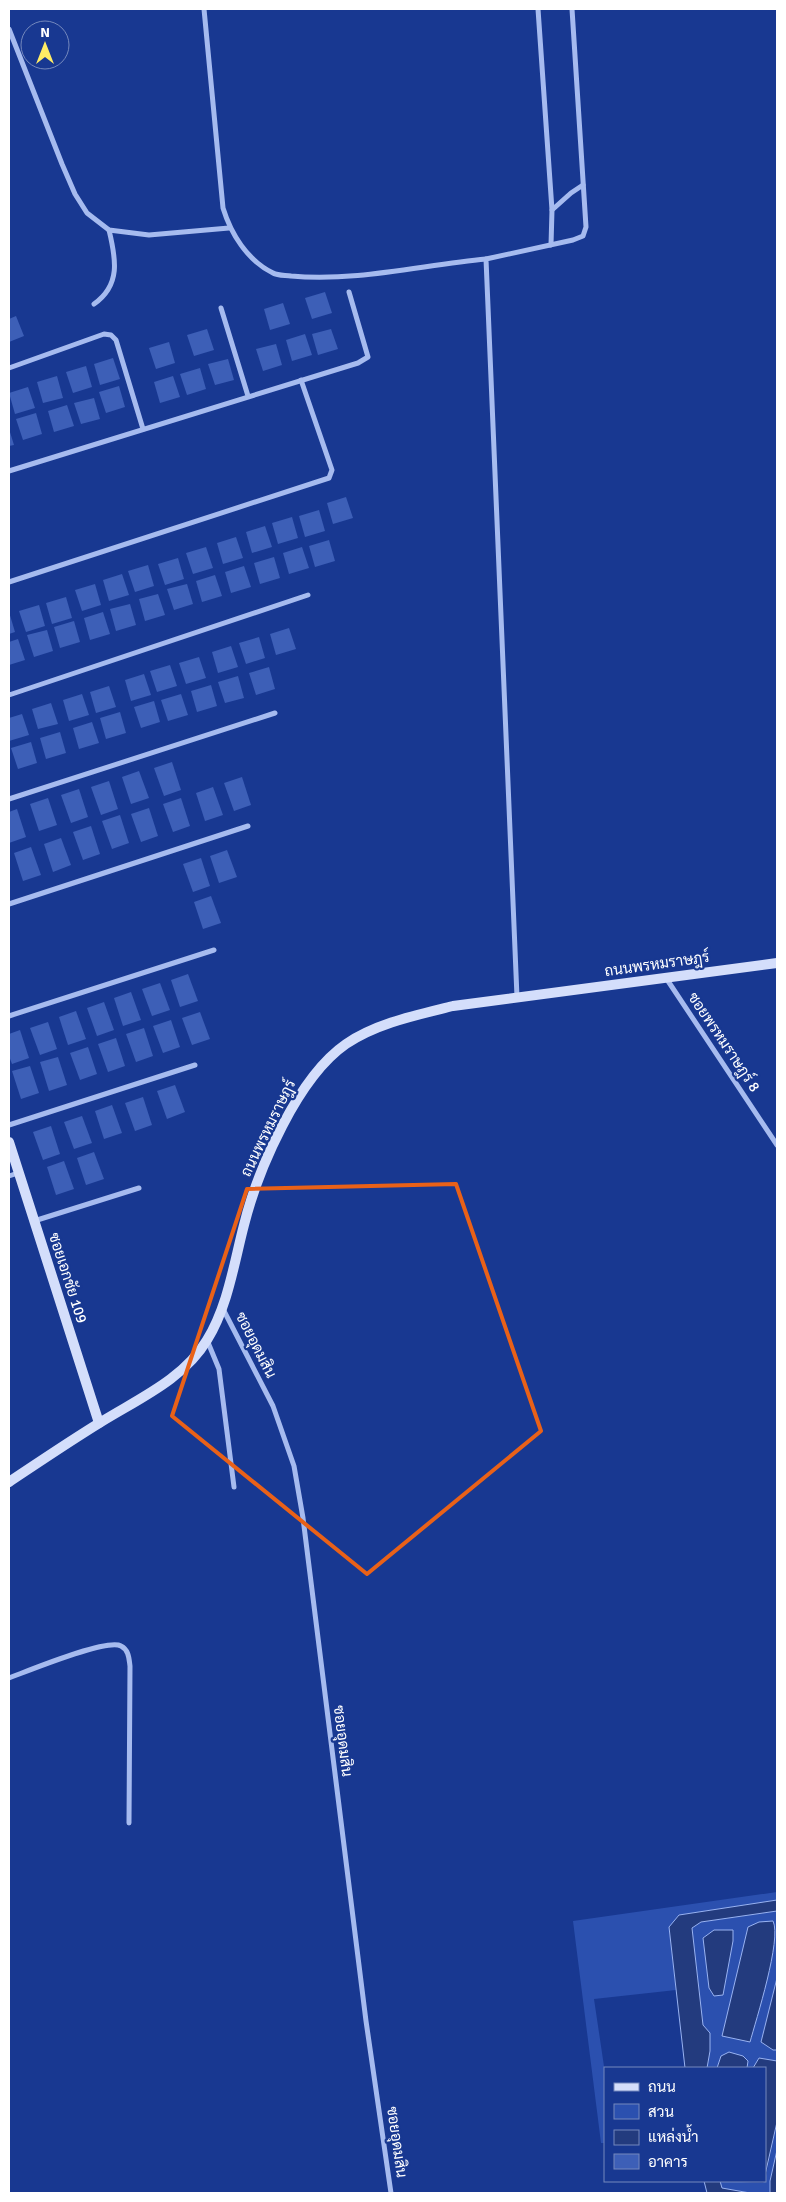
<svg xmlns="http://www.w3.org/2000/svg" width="786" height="2202" viewBox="0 0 786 2202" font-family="Signika,Sarabun,sans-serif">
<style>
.green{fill:#2b50af}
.water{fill:#233b7e;stroke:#99b3f2}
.building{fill:#3d5fb7}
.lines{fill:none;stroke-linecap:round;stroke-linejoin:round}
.street{stroke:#a6bbef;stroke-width:5}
.secondary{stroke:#d4defb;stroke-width:10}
.marked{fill:none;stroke:#e96118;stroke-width:4;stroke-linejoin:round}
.labels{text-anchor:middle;stroke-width:4.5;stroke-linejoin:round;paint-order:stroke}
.street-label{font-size:15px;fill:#fff;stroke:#183891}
</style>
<rect width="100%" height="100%" fill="#183891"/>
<!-- green -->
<g class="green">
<polygon points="777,1892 777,1900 679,1915 669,1928 676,1990 594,1999 605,2073 605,2143 601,2143 573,1921"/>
<polygon points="777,1911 777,1978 761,2042 772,2050 777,2050 777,2061 759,2058 753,2068 747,2068 748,2061 721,2056 717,2068 707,2068 710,2051 703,2025 692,1928 701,1922"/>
<path d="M 777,2122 L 777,2150 L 770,2181 L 770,2193 L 750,2193 L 722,2188 L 720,2181 C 734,2181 748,2183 763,2183 L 765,2181 Z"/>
</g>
<!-- water -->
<g class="water">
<polygon points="777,1900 777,1911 701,1922 692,1928 703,2025 710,2033 710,2051 707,2068 685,2068 669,1927 679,1915"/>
<path d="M 773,1921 C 782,1939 756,2020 750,2042 L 722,2036 L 748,1927 L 759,1922 Z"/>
<polygon points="714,1930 733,1930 733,1941 723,1995 714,1996 709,1988 703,1938"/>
<polygon points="777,1978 777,2050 773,2050 761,2042"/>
<polygon points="729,2052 743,2056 748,2061 747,2068 717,2068 721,2056"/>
<polygon points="759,2058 777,2061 777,2122 765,2175 765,2068 753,2068"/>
<polygon points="777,2150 777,2193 770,2193 770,2181"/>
<polygon points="704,2181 720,2181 722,2188 750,2193 707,2193"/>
</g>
<!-- building -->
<g class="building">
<polygon points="325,292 332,313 312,319 305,298"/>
<polygon points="283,303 290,324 270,330 264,309"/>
<polygon points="16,316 24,336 9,342 9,319"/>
<polygon points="207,329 214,350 194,356 187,335"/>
<polygon points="331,329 338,349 318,355 312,334"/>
<polygon points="305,334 312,355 292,361 286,340"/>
<polygon points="169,342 175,363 156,369 149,348"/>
<polygon points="276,344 282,365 263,371 256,349"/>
<polygon points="113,358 120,379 100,385 94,364"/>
<polygon points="228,359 234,380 215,385 208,364"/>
<polygon points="86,366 92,387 73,393 66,372"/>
<polygon points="200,368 206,389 187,395 180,374"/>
<polygon points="57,376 63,398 43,403 37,382"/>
<polygon points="173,376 180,397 160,403 154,382"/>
<polygon points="119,386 125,407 106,413 99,392"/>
<polygon points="28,387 35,408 15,414 9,393"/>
<polygon points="94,398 100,419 81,424 74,403"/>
<polygon points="67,405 74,426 54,432 48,411"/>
<polygon points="36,413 42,434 23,440 16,419"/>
<polygon points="9,429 14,445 9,446"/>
<polygon points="346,497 353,518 333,524 327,503"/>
<polygon points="319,510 325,531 305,537 299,516"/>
<polygon points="292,517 298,538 278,544 272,523"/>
<polygon points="265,526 272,547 252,553 246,532"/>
<polygon points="236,537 243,558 223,564 217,543"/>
<polygon points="329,540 335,561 315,567 309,546"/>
<polygon points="206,547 213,568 193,574 186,553"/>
<polygon points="302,547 309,568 289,574 283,553"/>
<polygon points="274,557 280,578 260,584 254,563"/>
<polygon points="178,558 184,579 165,585 158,564"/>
<polygon points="148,565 154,586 135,592 128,571"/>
<polygon points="244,566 251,587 231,593 225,572"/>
<polygon points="122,574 129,595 109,601 103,580"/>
<polygon points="215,575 222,596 202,602 196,581"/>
<polygon points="95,584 101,605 82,611 75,590"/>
<polygon points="187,584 193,604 174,610 167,589"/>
<polygon points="158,594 165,615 145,621 139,599"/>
<polygon points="66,597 72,618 52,624 46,603"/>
<polygon points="130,604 136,625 116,631 110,609"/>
<polygon points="39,605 45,626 26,632 19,611"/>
<polygon points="9,612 15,632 9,634"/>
<polygon points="103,612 110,634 90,640 84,618"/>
<polygon points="74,621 80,642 60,648 54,627"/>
<polygon points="289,628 296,649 276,655 270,634"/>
<polygon points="47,630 53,651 34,657 27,635"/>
<polygon points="259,637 265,658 246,664 239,643"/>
<polygon points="18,639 25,660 9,665 9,642"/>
<polygon points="231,646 238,667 218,673 212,652"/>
<polygon points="199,657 206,678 186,684 179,663"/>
<polygon points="170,665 177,686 157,692 150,671"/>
<polygon points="269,667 275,689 256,695 249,673"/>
<polygon points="144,674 151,695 131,701 125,680"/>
<polygon points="238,676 244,698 225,703 218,682"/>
<polygon points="211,685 217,706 197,712 191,691"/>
<polygon points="109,686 116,707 96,713 90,692"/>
<polygon points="82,694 89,715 69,721 63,700"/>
<polygon points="181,694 188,715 168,721 161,700"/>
<polygon points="154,701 160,722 141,728 134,707"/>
<polygon points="51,703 58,724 38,729 32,709"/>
<polygon points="120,712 126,733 106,739 100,718"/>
<polygon points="22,714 29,735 9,741 9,718"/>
<polygon points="92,722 99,743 79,749 73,728"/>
<polygon points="60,732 66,753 46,759 40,738"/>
<polygon points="31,742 37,763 18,769 11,748"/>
<polygon points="172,762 181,790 164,796 154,768"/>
<polygon points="139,771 149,798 131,804 122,777"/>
<polygon points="242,777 251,805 234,811 224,783"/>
<polygon points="109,781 118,809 101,815 91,787"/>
<polygon points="213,787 223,815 205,821 196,793"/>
<polygon points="79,789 88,817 71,823 61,795"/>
<polygon points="48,798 57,825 39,831 30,804"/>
<polygon points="181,798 190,826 173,832 163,804"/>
<polygon points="149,808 158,836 141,842 131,814"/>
<polygon points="17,809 26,837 9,843 9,812"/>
<polygon points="120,815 129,843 112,849 102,821"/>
<polygon points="91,826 100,854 83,860 73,832"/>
<polygon points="61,838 71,865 53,872 44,844"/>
<polygon points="31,847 41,875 23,881 14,853"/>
<polygon points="227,850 237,877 219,883 210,856"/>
<polygon points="201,858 210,886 193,892 183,864"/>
<polygon points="211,896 221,923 203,929 194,902"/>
<polygon points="188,974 198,1001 180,1007 171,980"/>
<polygon points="160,983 170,1010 152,1016 142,989"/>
<polygon points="131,992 141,1020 123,1026 114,998"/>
<polygon points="104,1002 114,1030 97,1036 87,1008"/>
<polygon points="76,1011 86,1039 68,1045 59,1017"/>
<polygon points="200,1012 210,1039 192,1045 182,1018"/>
<polygon points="171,1020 180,1047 163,1053 153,1026"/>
<polygon points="48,1022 57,1049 40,1055 30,1028"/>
<polygon points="144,1028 153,1056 136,1062 126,1034"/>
<polygon points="20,1030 29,1058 12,1064 9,1056 9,1034"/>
<polygon points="116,1038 125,1066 108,1072 98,1044"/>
<polygon points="88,1047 97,1074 80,1080 70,1053"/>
<polygon points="58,1057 67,1085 49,1091 40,1062"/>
<polygon points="30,1066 39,1093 21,1099 12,1071"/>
<polygon points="175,1085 185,1112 167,1119 157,1091"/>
<polygon points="143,1097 152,1125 135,1131 125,1103"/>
<polygon points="112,1105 122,1133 104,1139 95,1111"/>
<polygon points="82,1116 92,1143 74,1149 64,1122"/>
<polygon points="51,1126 60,1154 43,1160 33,1132"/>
<polygon points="94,1152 104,1179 86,1185 77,1158"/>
<polygon points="64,1161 74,1189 56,1195 47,1167"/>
</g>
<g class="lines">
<!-- street -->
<g class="street">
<path d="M 204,9 L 223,208 C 231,234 247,260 273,273 C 278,276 286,275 291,276 C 356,282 422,265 486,259"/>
<polyline points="538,9 552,210"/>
<polyline points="9,29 62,164 75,194 87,213 109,230 149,235 229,228"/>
<polyline points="551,245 552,210 571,193 583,185"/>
<path d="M 94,304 C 121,285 116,259 109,230"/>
<polyline points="221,308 248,396"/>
<polyline points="9,368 104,334 111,335 116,340 143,429"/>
<polyline points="9,471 358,363 368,357 349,292"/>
<polyline points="9,582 329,478 332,470 301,380"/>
<polyline points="9,695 308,595"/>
<polyline points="9,799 275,713"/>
<polyline points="9,904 248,826"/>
<polyline points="666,978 777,1145"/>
<polyline points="517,997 486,259 573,240 583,236 586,227 572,9"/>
<polyline points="9,1016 214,950"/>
<polyline points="9,1125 195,1065"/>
<polyline points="9,1176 18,1173"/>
<polyline points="34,1221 139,1188"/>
<polyline points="222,1307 273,1406 294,1466 303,1518 366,2021 391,2193"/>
<polyline points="207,1340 219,1369 234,1487"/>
<path d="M 9,1678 C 28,1671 107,1638 121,1646 C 129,1650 129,1659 130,1666 L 129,1823"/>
</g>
<!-- secondary -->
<g class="secondary">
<polyline points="9,1142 99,1423"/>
<path d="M 9,1482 C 39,1462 70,1441 101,1422 C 138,1399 184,1379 207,1340 C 228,1306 234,1263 244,1225 C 258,1169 298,1077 346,1044 C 377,1023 417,1015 453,1006 L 777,963"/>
</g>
</g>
<!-- marked area -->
<path class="marked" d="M 456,1184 L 541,1431 L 367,1574 L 172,1416 L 247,1189 Z"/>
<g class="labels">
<!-- street labels -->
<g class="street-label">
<text transform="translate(657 964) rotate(-8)" y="5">ถนนพรหมราษฎร์</text>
<text transform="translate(724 1042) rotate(56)" y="5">ซอยพรหมราษฎร์ 8</text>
<text transform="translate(268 1128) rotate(-64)" y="5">ถนนพรหมราษฎร์</text>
<text transform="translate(68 1278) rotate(72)" y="5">ซอยเอกชัย 109</text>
<text transform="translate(256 1345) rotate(63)" y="5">ซอยอุดมสิน</text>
<text transform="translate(343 1741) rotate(83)" y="5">ซอยอุดมสิน</text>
<text transform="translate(397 2142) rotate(82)" y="5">ซอยอุดมสิน</text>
</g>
</g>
<!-- border -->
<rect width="786" height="2202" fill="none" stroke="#ffffff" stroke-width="20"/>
<!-- legend -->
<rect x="604" y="2067" width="162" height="115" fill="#183891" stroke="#7488bd"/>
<rect x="614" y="2083" width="25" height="8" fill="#d4defb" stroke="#7488bd"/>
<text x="648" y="2092" font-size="15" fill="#ffffff">ถนน</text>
<rect x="614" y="2104" width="25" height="15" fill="#2b50af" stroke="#7488bd"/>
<text x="648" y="2117" font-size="15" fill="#ffffff">สวน</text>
<rect x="614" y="2130" width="25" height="15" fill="#233b7e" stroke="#7488bd"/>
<text x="648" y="2142" font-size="15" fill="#ffffff">แหล่งน้ำ</text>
<rect x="614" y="2154" width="25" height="15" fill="#3d5fb7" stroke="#7488bd"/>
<text x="648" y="2167" font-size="15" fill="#ffffff">อาคาร</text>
<!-- north arrow -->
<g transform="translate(45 45)"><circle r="24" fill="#183891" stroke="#7488bd"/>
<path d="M0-4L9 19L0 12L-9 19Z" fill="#ffec65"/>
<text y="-8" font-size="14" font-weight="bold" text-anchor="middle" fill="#ffffff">N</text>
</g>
</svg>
